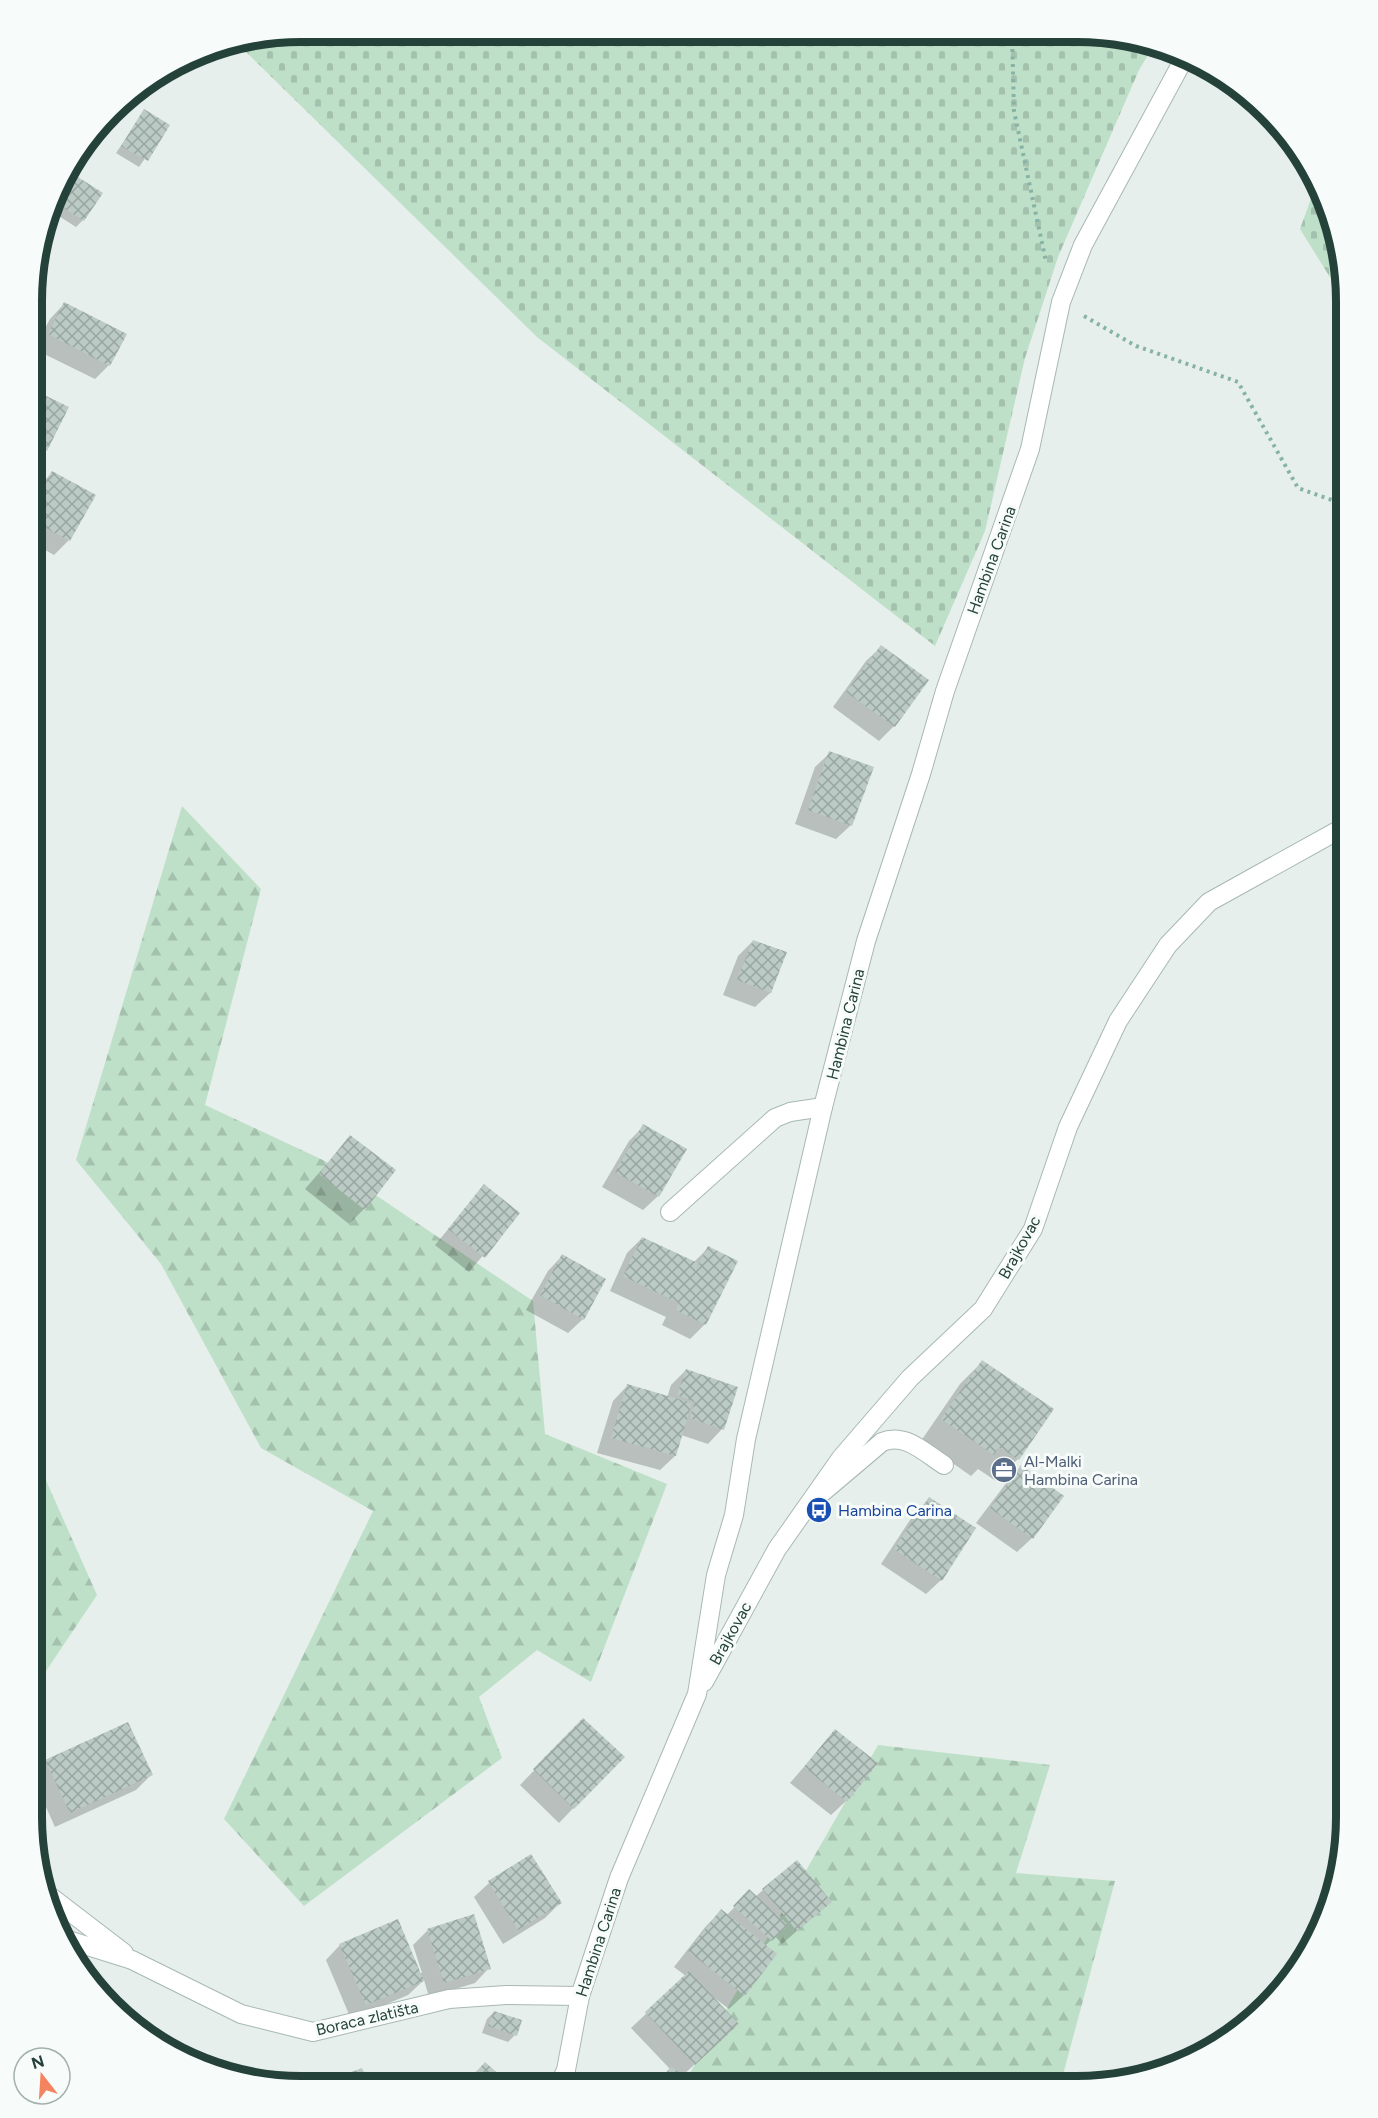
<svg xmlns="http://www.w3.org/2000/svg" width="1378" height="2118" viewBox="0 0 1378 2118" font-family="Figtree,sans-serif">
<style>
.forest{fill:url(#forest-firs)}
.cemetery{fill:url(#cemetery-stones)}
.shadow{fill:#0003}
.building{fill:url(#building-cross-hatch)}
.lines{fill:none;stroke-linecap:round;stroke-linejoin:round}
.lane-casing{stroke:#a8b8b2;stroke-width:20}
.street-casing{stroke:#a8b8b2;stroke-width:20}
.path{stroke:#86b3a5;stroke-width:4;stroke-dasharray:3 4.5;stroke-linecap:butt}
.lane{stroke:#fff;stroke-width:18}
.street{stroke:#fff;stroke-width:18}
.labels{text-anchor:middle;stroke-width:6;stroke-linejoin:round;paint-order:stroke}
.street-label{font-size:16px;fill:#24423a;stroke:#f7fbf9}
.service-label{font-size:16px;fill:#4e5e75;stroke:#f7fbf9;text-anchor:start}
.transit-label{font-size:16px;fill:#164399;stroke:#f7fbf9;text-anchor:start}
.rim{fill:none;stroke:#24423a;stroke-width:8}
</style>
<defs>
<pattern id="forest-firs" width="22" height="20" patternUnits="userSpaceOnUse" patternTransform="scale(1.5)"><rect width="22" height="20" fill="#bfe0c8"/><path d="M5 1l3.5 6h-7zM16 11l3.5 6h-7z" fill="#a4c1ad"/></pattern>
<pattern id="cemetery-stones" width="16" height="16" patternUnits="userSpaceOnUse" patternTransform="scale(1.5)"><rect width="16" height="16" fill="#bfe0c8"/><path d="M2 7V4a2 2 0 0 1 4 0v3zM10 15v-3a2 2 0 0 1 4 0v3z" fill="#a4c1ad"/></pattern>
<pattern id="building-cross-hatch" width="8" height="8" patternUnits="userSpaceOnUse" patternTransform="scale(1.5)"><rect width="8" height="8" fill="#bbcac4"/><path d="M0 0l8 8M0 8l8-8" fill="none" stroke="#98a6a0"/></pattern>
</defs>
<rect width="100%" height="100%" fill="#e6efeb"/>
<!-- forest -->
<g class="forest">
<polygon points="182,806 261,889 205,1105 325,1161 533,1301 545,1434 667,1484 591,1682 537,1650 479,1697 502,1758 304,1906 224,1819 373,1511 261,1448 161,1264 76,1160"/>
<polygon points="32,1449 97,1595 32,1692"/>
<polygon points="878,1745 1050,1765 1016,1873 1115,1881 1060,2086 683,2085"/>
</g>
<!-- cemetery -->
<g class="cemetery">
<polygon points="301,32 1113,34 1154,45 1139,70 1058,257 1025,358 985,531 935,646 537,337 238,44"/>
<polygon points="1317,182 1326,197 1346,303 1300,229"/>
</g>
<!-- shadow -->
<g class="shadow">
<polygon points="139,89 130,98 127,96"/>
<polygon points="121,101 125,104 108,130 94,145 90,142"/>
<polygon points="145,111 168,125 139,167 116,153"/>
<polygon points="70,174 83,220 76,227 51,211 56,191"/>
<polygon points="64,304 109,365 95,379 34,349 50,319"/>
<polygon points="34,391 67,408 46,450 33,463"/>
<polygon points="52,472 69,540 54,555 33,543 33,495"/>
<polygon points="881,647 927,681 894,726 879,741 833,707 866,661"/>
<polygon points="830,753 851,825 836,839 795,824 815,767"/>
<polygon points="753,941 770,993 755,1007 723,995 738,956"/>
<polygon points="644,1126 658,1196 643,1210 602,1187 629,1141"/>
<polygon points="350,1137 364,1209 349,1224 305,1189"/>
<polygon points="484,1186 518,1214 469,1272 435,1245"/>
<polygon points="642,1238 693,1263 708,1248 705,1324 690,1339 662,1325 666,1317 610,1291 627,1253"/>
<polygon points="562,1256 583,1319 568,1333 526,1310 548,1271"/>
<polygon points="982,1362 1018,1459 996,1481 978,1469 971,1476 921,1441 960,1384"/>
<polygon points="686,1370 722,1429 708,1444 681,1435 675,1456 660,1470 597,1453 613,1401 627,1386 667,1398 671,1385"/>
<polygon points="1021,1467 1032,1538 1017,1552 976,1523 1007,1482"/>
<polygon points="929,1499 941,1580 926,1594 881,1564 914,1514"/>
<polygon points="583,1720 622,1757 559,1823 520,1785"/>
<polygon points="835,1731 846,1801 831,1815 790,1783"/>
<polygon points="46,1761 151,1775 136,1790 55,1827 32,1776"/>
<polygon points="531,1856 560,1903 545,1918 503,1944 474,1897 489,1883"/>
<polygon points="763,1890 830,1902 782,1944 775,1936 765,1946 744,1995 729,2009 713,1997 722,2039 682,2076 694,2085 655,2085 670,2069 631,2028 686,1976 674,1967 706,1926 721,1911 726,1916 749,1892 755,1897"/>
<polygon points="428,1930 489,1968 475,1983 429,1997 424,1980 408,1995 351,2019 326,1960 340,1945 420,1973 422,1973 413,1945"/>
<polygon points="494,2012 515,2035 508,2042 482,2033 487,2019"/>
</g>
<!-- building -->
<g class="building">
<polygon points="122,100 127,104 110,131 102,126"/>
<polygon points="144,109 170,125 148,161 121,146"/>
<polygon points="70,172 103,193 84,221 53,201"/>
<polygon points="64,302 127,334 110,366 48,334"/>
<polygon points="34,390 69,407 47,451 34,444"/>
<polygon points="52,471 96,495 70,541 33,521 33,504"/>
<polygon points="881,645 929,680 895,727 846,692"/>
<polygon points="829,751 874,767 852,826 808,810"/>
<polygon points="753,940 787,952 771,993 737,980"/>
<polygon points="643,1124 687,1149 659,1197 615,1172"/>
<polygon points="350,1135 396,1170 365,1210 319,1174"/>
<polygon points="484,1184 520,1213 485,1258 448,1229"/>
<polygon points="32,1188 38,1195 32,1200"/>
<polygon points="642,1237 698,1263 696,1270 708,1246 738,1261 706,1325 676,1310 679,1303 623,1276"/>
<polygon points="562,1254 606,1279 584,1320 540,1295"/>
<polygon points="982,1360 1054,1409 1019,1460 999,1447 994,1455 941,1419"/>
<polygon points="686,1369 738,1387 724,1430 690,1418 695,1402 677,1395"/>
<polygon points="627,1384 692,1403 676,1456 611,1438"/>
<polygon points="1021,1465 1064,1496 1033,1539 990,1508"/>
<polygon points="929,1497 976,1528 942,1581 894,1549"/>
<polygon points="583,1718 625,1757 574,1809 533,1769"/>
<polygon points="128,1722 153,1775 70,1813 45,1760"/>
<polygon points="835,1729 878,1763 847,1802 804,1767"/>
<polygon points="531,1854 562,1903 518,1930 488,1881"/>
<polygon points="797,1860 832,1902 797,1931 762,1889"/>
<polygon points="749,1889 788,1925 772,1941 733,1906"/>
<polygon points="721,1909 777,1954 745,1996 688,1951"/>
<polygon points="474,1914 491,1969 444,1983 427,1929"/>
<polygon points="398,1919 424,1981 366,2005 339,1944"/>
<polygon points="689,1971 739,2024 695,2065 645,2012"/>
<polygon points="97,1991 123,2003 119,2013"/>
<polygon points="494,2011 522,2020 517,2036 488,2026"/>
<polygon points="485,2062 511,2085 464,2085"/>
<polygon points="671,2066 696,2085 657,2085"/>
<polygon points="362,2068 369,2085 320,2084"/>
</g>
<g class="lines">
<!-- lane casing -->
<g class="lane-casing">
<path id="lane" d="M 817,1497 L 882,1442 C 905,1432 925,1453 944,1465"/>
</g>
<!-- street casing -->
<g class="street-casing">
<g id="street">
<polyline points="670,1212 775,1118 790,1112 823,1107"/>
<polyline points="704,1682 777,1549 841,1458 910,1378 983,1309 1033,1229 1068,1127 1118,1021 1168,945 1209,902 1346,826"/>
<polyline points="47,1894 124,1953"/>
<polyline points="62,1938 132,1960 241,2014 313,2032 449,1999 506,1995 580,1996"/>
<polyline points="559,2085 566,2070 580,1996 619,1878 697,1694 716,1575 734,1515 746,1439 823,1107 866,941 921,774 945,691 1030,449 1061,302 1083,245 1186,55"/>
</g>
</g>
<!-- path -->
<g class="path">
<polyline points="1012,34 1014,111 1046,262"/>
<polyline points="1084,316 1136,346 1238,382 1298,488 1346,505"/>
</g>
<!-- lane -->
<use href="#lane" class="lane"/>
<!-- street -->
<use href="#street" class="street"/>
</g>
<!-- icons -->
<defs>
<g id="office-disc" transform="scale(1.35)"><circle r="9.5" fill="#5c6f8a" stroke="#f7fbf9"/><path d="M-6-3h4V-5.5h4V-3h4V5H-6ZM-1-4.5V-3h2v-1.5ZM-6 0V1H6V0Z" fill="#fff"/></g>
<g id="bus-disc" transform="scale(1.35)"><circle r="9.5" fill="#1a4fb4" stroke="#f7fbf9"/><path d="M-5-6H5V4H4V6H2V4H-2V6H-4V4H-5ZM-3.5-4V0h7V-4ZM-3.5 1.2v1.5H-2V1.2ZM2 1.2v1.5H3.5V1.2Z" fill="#fff"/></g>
</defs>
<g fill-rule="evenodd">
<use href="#office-disc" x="1004" y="1470"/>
<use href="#bus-disc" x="819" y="1510"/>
</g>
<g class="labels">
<!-- street labels -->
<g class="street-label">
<text transform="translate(991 560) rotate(-70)" y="6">Hambina Carina</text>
<text transform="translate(845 1024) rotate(-76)" y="6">Hambina Carina</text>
<text transform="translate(1019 1247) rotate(-61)" y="6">Brajkovac</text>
<text transform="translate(730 1633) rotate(-61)" y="6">Brajkovac</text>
<text transform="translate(598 1942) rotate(-72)" y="6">Hambina Carina</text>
<text transform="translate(367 2018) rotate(-13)" y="6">Boraca zlatišta</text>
</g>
<!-- service labels -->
<g class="service-label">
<text x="1024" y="1467">Al-Malki<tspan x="1024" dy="18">Hambina Carina</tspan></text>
</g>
<!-- transit labels -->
<g class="transit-label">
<text x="838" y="1516">Hambina Carina</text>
</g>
</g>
<!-- crop -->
<path d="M0 0H1378V2118H0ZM301 42H1077A259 259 0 0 1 1336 301V1817A259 259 0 0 1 1077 2076H301A259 259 0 0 1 42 1817V301A259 259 0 0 1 301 42Z" fill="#f7fbf9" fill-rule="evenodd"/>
<path class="rim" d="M301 42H1077A259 259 0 0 1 1336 301V1817A259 259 0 0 1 1077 2076H301A259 259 0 0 1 42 1817V301A259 259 0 0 1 301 42Z"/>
<!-- north arrow -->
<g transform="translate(42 2076) rotate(343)"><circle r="28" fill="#f7fbf9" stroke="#a3b1ad" stroke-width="1.5"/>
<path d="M0-4.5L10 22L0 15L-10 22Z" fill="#f4845f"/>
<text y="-9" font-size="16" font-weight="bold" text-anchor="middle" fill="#24423a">N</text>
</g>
</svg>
